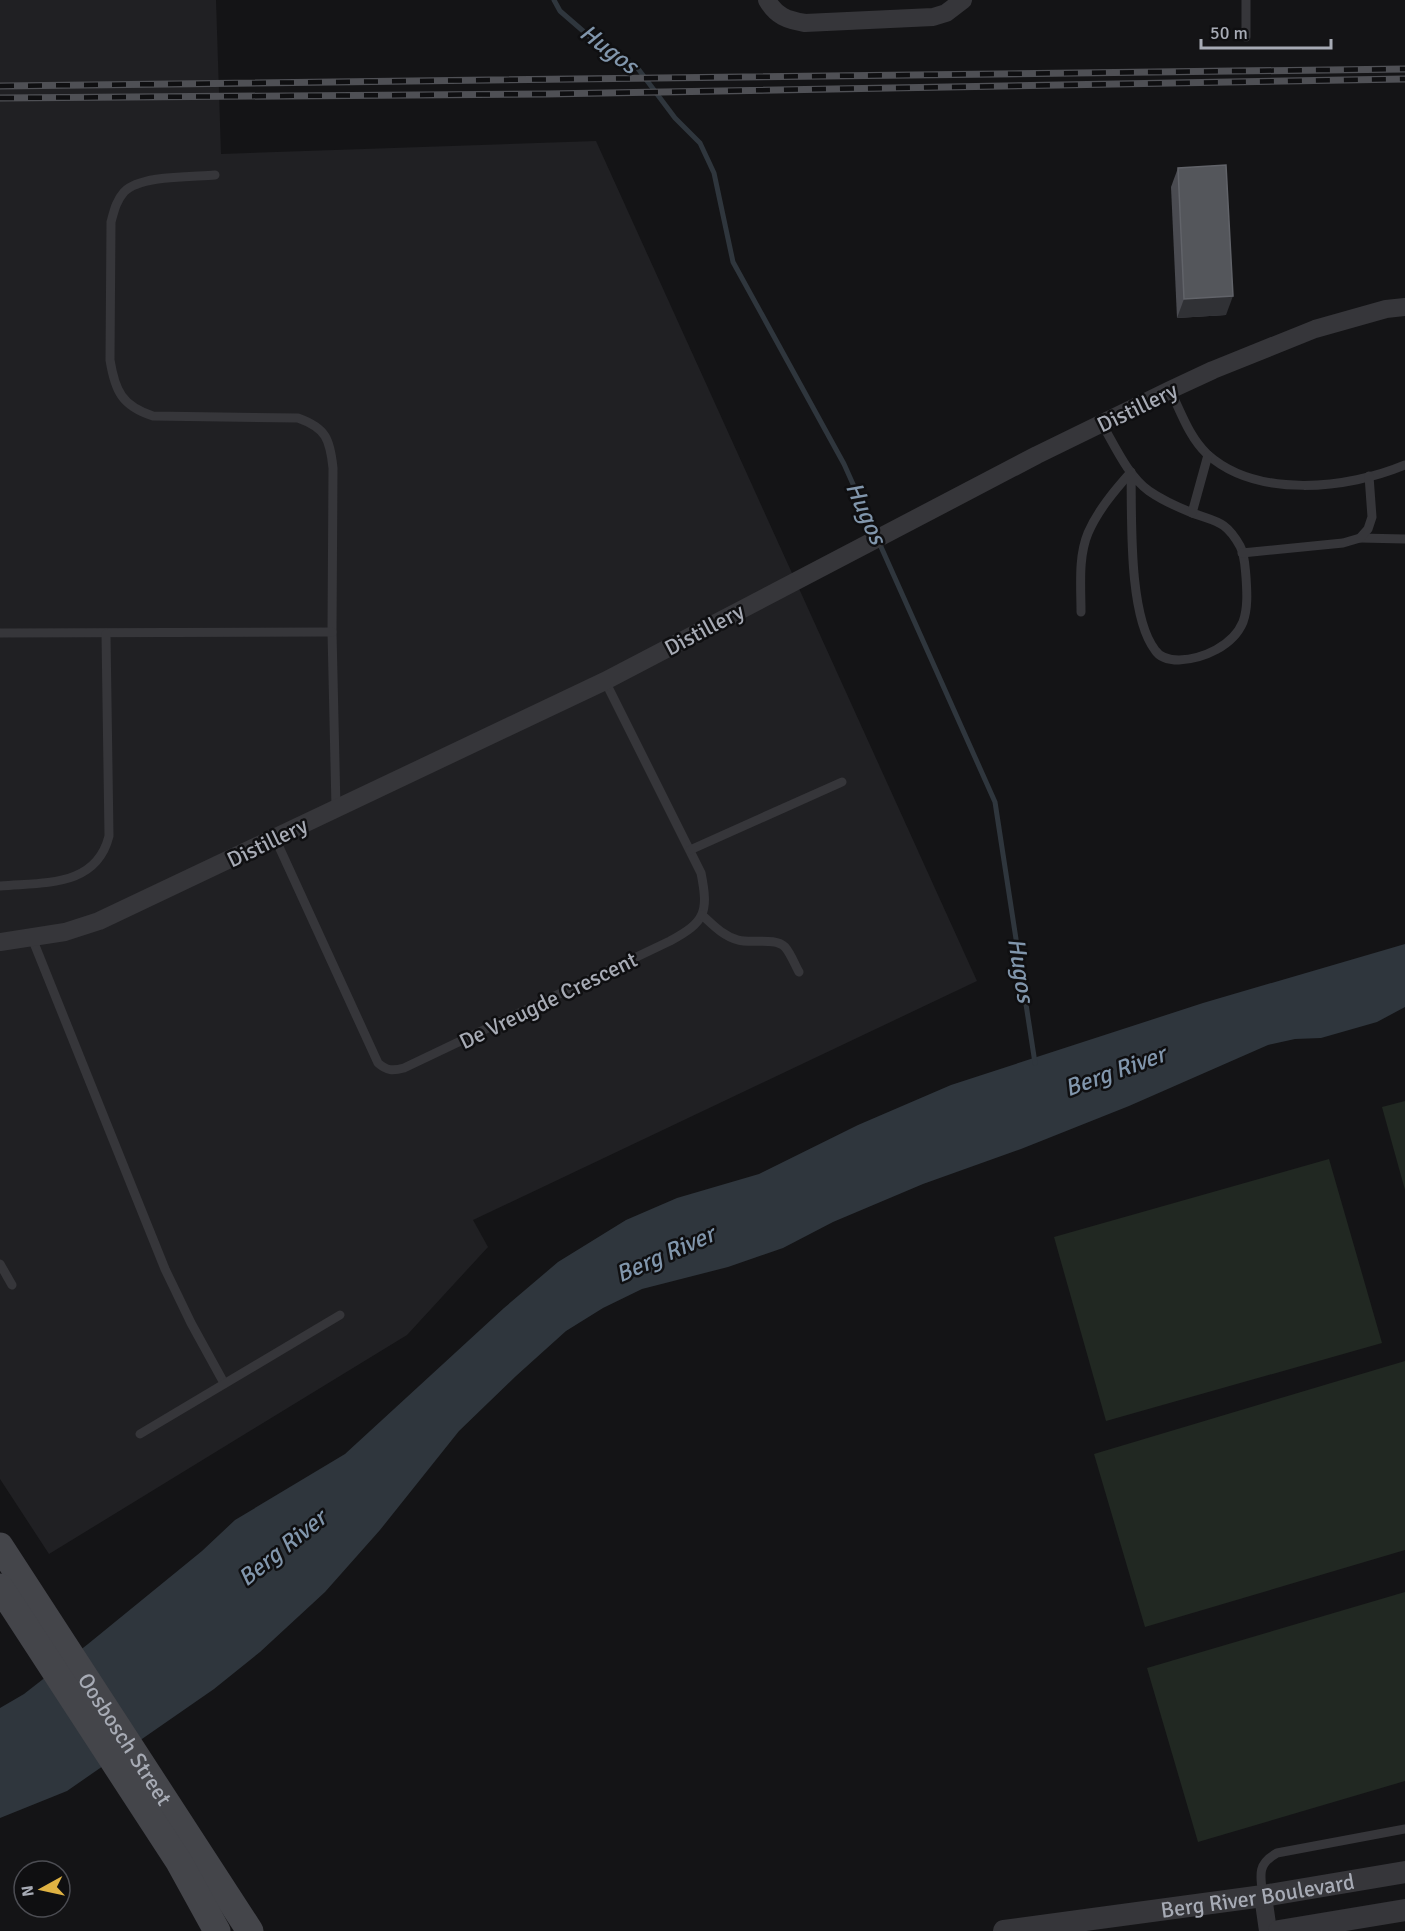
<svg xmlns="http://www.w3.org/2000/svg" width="1405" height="1931" viewBox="0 0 1405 1931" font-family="Signika,sans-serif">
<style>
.built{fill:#202023}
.green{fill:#212822}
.water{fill:#2f363d}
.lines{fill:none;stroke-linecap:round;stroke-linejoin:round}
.stream{stroke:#2f363d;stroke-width:5}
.service{stroke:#36363a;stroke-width:9}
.minor{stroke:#36363a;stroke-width:18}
.tertiary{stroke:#36363a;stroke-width:22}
.secondary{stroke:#44454a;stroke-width:27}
.rail-casing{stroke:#4f5055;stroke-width:7}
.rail{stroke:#0f0f11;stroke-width:4.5;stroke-dasharray:14;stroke-linecap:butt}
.wall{fill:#4a4b51}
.shaded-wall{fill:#303135}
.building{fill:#54565b;stroke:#616369;stroke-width:1.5}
.labels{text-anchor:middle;stroke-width:5;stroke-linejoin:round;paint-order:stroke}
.street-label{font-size:22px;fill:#a7abb5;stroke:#0f0f11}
.water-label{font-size:24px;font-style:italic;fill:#8196ac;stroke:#0f0f11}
</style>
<rect width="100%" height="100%" fill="#141416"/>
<!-- built -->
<polygon class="built" points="0,0 216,0 221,154 596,141 977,981 473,1220 488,1247 407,1335 49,1554 0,1479"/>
<!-- green -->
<g class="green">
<polygon points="1405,1101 1405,1190 1382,1107"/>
<polygon points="1329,1159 1382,1343 1106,1421 1054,1237"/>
<polygon points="1405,1361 1405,1550 1145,1627 1094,1454"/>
<polygon points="1405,1592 1405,1781 1198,1842 1147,1668"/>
</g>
<!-- water -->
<polygon class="water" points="1405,944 1405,1007 1377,1022 1321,1038 1295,1039 1268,1045 1129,1106 1021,1149 923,1184 833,1222 783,1248 728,1267 642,1289 603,1308 566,1331 516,1376 459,1431 380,1530 325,1592 260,1652 214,1689 67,1791 0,1818 0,1708 24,1694 88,1644 202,1551 235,1520 345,1454 504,1308 558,1262 626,1220 677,1198 759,1174 858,1125 951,1085 1203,1003"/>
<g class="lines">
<!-- stream -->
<polyline class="stream" points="554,0 560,11 590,37 636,66 675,118 700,143 714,173 733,262 844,464 995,802 1035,1063"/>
<!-- service -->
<g class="service">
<polyline points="1246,0 1246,37"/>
<path d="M 215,175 C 192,177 140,175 124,192 C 116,201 114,211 111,222 L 110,360 C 115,391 122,406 153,416 L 298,418 C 326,428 330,439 333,468 L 332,632 L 336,808"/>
<path d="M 1170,390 C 1181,412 1189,437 1207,454 C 1257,499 1348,489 1405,465"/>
<path d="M 1102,424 C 1115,446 1128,476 1149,491 C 1162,500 1175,506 1190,512 C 1215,522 1225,519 1240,546 C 1245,555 1245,567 1246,577 C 1247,592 1248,608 1243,622 C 1233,646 1203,659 1179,660 C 1171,660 1160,658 1155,650 C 1128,615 1132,517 1131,472"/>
<polyline points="1192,513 1208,455"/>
<polyline points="1360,538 1405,539"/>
<polyline points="1242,553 1343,543 1360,538 1368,529 1372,517 1369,476"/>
<path d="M 1081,612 C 1081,586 1078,557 1088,533 C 1098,510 1115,490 1131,472"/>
<polyline points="0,633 332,632"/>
<path d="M 275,838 L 378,1063 C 387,1071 393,1071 404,1068 L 670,941 C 705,922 709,913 701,873 L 605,681"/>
<polyline points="690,850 842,782"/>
<path d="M 0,886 C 43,882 96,888 109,836 L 106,634"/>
<path d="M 702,915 C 713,925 723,936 738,940 C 751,944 775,937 785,947 C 791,954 795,965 799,972"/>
<polyline points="32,938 165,1269 191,1323 224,1383"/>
<polyline points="0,1264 12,1285"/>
<polyline points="140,1434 340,1315"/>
<path d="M 1263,1896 C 1260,1875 1257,1864 1277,1853 L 1405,1829"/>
</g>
<!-- minor -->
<g class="minor">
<path d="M 767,0 C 776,16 787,20 805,23 L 933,17 L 946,13 L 963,0"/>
<polyline points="0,942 65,932 99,921 605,681 1037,455 1170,390 1213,370 1315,329 1386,309 1405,307"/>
<polyline points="1263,1896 1268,1931"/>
</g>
<!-- tertiary -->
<g class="tertiary">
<path id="s1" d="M 1004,1931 L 1263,1896 L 1405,1872"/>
<polyline points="1279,1931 1405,1910"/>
</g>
<!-- secondary -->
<g class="secondary">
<path id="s2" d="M 0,1546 L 250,1931"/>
<polyline points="0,1587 179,1862 217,1931"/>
</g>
<!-- rail casing -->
<g class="rail-casing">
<g id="rail">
<polyline points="0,86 1405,69"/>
<polyline points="0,98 546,94 1405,79"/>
</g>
</g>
<!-- rail -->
<use href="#rail" class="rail"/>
</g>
<!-- wall -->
<polygon class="wall" points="1178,168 1226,315 1177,318 1171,187"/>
<!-- shaded-wall -->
<polygon class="shaded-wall" points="1233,296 1226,315 1177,318 1184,299"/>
<!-- building -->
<polygon class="building" points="1226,165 1233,296 1184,299 1178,168"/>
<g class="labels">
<!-- street labels -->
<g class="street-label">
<text transform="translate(1137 407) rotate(-26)" y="8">Distillery</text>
<text transform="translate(704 629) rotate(-28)" y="8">Distillery</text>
<text transform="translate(267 842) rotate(-26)" y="8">Distillery</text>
<text transform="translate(548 1000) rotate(-26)" y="8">De Vreugde Crescent</text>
<text dy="8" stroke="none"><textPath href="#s2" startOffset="230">Oosbosch Street</textPath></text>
<text dy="8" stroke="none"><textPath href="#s1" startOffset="256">Berg River Boulevard</textPath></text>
</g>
<!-- water labels -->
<g class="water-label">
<text transform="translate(609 49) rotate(37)" y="8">Hugos</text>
<text transform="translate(866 513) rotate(66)" y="8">Hugos</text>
<text transform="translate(1021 970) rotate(81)" y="8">Hugos</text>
<text transform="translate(1115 1071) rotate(-20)" y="8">Berg River</text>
<text transform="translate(665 1254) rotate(-24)" y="8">Berg River</text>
<text transform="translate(282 1548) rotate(-39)" y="8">Berg River</text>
</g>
</g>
<!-- north arrow -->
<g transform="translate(42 1889) rotate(262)"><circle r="28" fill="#0f0f11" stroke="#4c4d53" stroke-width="1.5"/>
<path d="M0-4.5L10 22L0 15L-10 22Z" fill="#dfb243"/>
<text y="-9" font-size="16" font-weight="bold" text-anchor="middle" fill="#a7abb5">N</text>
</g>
<!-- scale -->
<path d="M1201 39v9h130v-9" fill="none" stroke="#a7abb5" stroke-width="3"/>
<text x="1210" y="39" font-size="18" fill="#a7abb5" stroke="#0f0f11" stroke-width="4.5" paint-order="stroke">50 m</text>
</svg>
